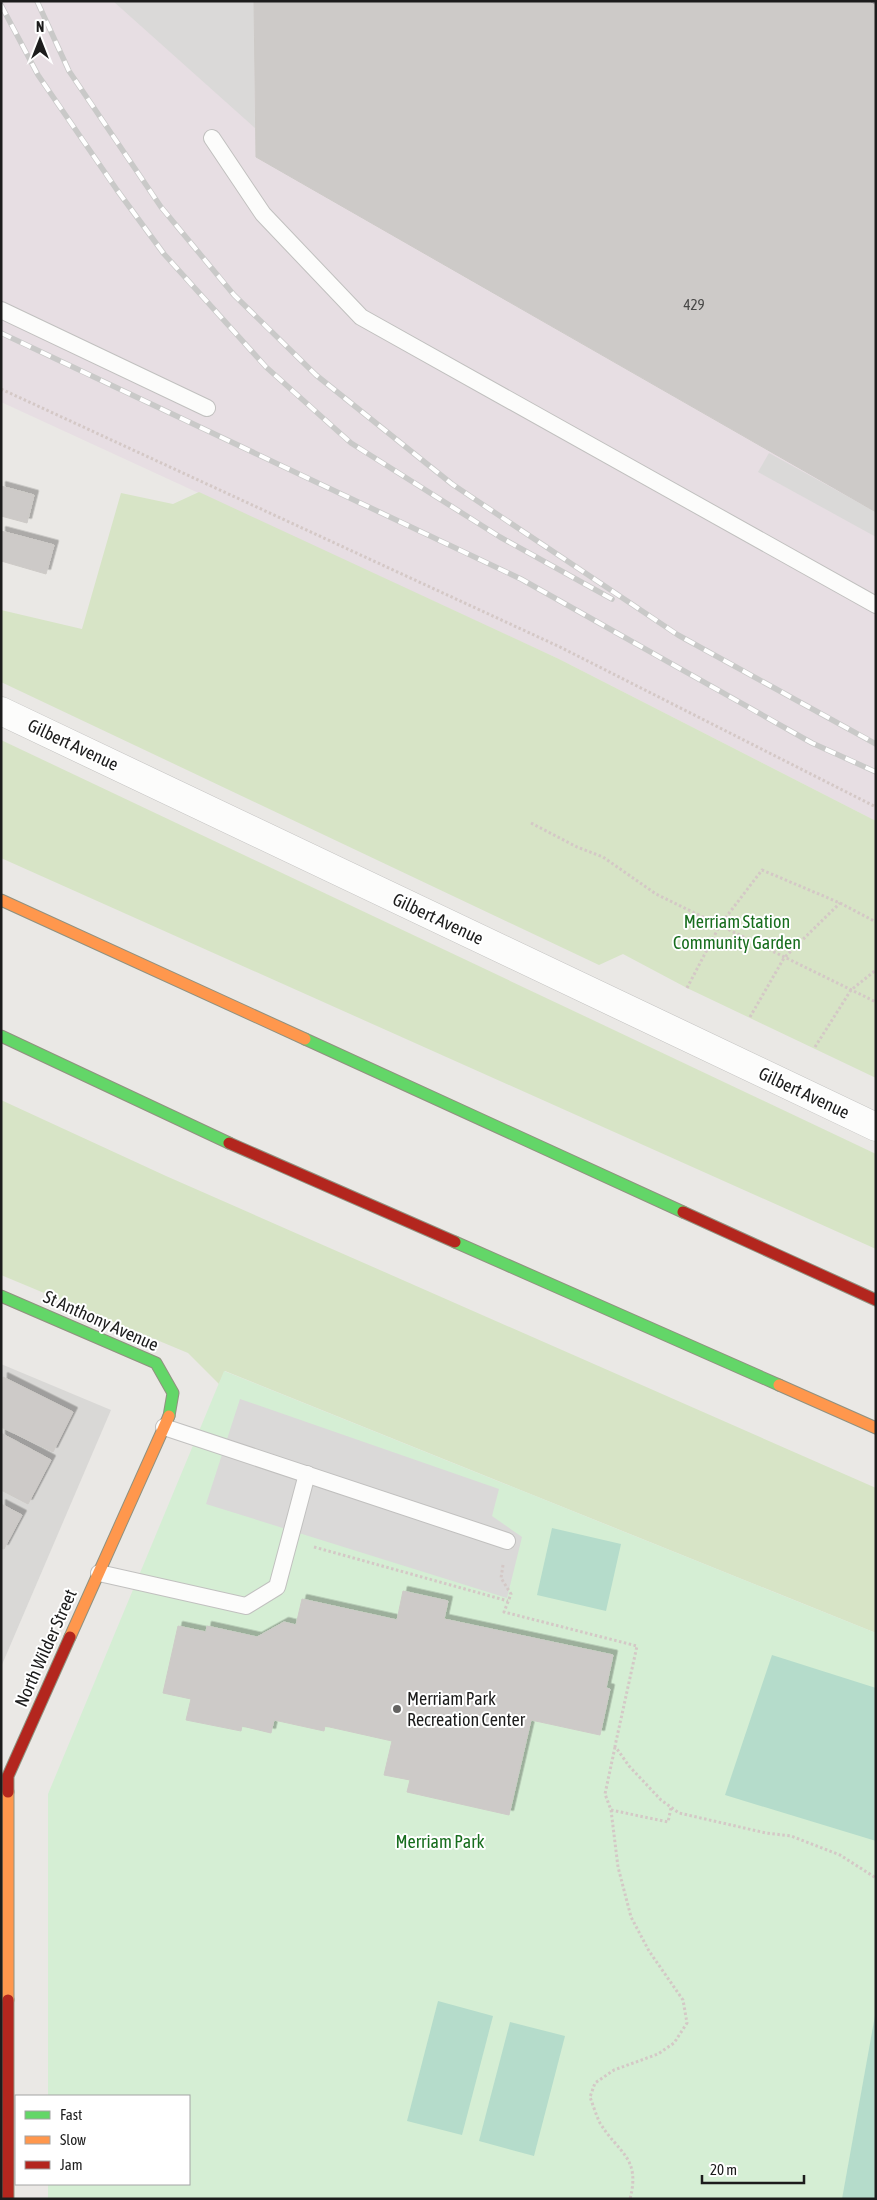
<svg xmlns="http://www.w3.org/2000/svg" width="877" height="2200" viewBox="0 0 877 2200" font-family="'Asap Condensed',sans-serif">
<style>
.residential{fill:#d9d8d6}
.industrial{fill:#e7dee3}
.grass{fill:#d7e4c6}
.park{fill:#d5eed4}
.pitch{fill:#b5dccb}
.parking{fill:#dad9d8}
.building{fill:#cdcac8;stroke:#cdcac7;filter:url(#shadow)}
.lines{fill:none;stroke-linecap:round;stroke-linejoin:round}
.lane-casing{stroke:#c1c0bf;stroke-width:18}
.street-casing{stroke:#c1c0bf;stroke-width:29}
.fast-casing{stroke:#90917f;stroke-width:13}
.slow-casing{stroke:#90917f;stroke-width:13}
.jam-casing{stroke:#90917f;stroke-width:13}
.path{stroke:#d4c8c6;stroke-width:3;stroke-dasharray:2.5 2.5;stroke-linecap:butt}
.lane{stroke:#fcfcfb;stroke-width:16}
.street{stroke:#fcfcfb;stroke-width:28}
.fast{stroke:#63d668;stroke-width:11}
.slow{stroke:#ff974d;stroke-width:11}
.jam{stroke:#b3261e;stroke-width:11}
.rail-casing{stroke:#c9c9c8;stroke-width:5.5}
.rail{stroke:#fff;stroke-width:4;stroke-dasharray:11;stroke-linecap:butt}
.poi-dot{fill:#646362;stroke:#fff;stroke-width:2}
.labels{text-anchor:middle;stroke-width:4;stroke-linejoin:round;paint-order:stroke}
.number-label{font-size:15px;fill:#484847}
.street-label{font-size:18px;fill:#1c1c1c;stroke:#fff}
.park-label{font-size:18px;fill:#176d1d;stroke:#fff}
.poi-label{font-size:18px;fill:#1c1c1c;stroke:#fff;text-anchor:start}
</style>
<defs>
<filter id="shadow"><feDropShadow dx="4.5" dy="-4.5" stdDeviation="0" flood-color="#0004"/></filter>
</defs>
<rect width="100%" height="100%" fill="#eae8e5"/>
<!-- residential -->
<polygon class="residential" points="1,1364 111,1410 1,1667"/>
<!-- industrial -->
<polygon class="industrial" points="1,1 876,1 876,821 559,659 1,402"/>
<!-- grass -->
<g class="grass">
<polygon points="199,492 559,659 876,821 876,1078 687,988 623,954 599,965 1,682 1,610 82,629 121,493 173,504"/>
<polygon points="1,740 876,1154 876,1249 1,858"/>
<polygon points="1,1100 166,1176 876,1488 876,1633 225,1371 219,1384 188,1353 1,1275"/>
</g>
<!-- park -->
<polygon class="park" points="224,1371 876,1633 876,2199 48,2199 48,2184 189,2184 189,2096 48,2096 48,1794"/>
<!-- pitch -->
<g class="pitch">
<polygon points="552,1528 621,1544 606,1611 537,1595"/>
<polygon points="772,1655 876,1688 876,1841 725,1795"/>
<polygon points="438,2001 493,2016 462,2135 407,2121"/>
<polygon points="876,2010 876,2199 842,2199"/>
<polygon points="510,2022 565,2036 534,2156 479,2141"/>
</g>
<!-- parking -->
<g class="parking">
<polygon points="113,1 254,1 255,128"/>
<polygon points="769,453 876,512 876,537 758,472"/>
<polygon points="240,1399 499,1489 492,1516 522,1537 507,1598 206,1504"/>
</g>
<!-- building -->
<g class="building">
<polygon points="254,1 867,1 876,6 876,512 256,157"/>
<polygon points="1,486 34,495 27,523 1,516"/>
<polygon points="1,531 54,545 46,574 1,561"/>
<polygon points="3,1377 73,1412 53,1452 1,1427"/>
<polygon points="1,1433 51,1460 28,1504 1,1490"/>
<polygon points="1,1504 22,1515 4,1549 1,1548"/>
<polygon points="403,1591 448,1601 444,1619 613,1655 606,1688 610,1689 600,1735 531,1720 509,1815 407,1792 410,1780 384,1775 392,1741 325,1726 324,1731 274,1720 271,1733 242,1726 241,1731 186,1720 191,1699 163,1693 178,1626 206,1632 207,1626 257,1637 284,1622 296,1625 302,1599 397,1620"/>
</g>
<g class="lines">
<!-- lane casing -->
<g class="lane-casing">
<g id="lane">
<polyline points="212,138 263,214 361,317 876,605"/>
<polyline points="1,310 207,408"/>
<polyline points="164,1427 507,1541"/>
<polyline points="99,1573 246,1606 277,1587 307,1474"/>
</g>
</g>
<!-- street casing -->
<g class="street-casing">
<polyline id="street" points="1,711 876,1127"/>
</g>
<!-- fast casing -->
<g class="fast-casing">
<g id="fast">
<polyline points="1,1036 229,1143"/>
<polyline points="305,1039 683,1212"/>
<polyline points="455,1242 779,1385"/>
<polyline points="1,1296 156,1363 173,1393 169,1416"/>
</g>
</g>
<!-- slow casing -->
<g class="slow-casing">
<g id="slow">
<polyline points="1,900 305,1039"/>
<polyline points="779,1385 876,1428"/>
<polyline points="70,1637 169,1416"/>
<polyline points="8,1792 8,2000"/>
</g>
</g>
<!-- jam casing -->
<g class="jam-casing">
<g id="jam">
<polyline points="229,1143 455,1242"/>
<polyline points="683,1212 876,1300"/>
<polyline points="8,1792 8,1776 70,1637"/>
<polyline points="8,2000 8,2199"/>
</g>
</g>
<!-- path -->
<g class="path">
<polyline points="1,389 560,647 876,807"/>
<polyline points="531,823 577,847 603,857 656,894 876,1002"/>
<polyline points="687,988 720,925 762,870 840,903 876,922"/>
<polyline points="750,1017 784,958 840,903"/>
<polyline points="815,1047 851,990 876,970"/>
<polyline points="314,1547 508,1601"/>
<polyline points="503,1565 501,1578 511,1594 504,1612 637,1646 615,1746 629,1766 661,1800 679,1813 766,1833 791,1836 840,1855 876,1878"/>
<path d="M 615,1747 L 605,1794 L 611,1810 L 618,1867 L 631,1917 L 649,1951 L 683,2000 L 687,2023 L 674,2043 L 658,2054 L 614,2070 L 595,2083 L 590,2097 C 593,2105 596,2115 600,2123 C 618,2153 641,2157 630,2199"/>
<polyline points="611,1810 668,1822 671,1808"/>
</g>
<!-- lane -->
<use href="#lane" class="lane"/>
<!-- street -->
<use href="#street" class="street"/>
<!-- fast -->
<use href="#fast" class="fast"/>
<!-- slow -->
<use href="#slow" class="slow"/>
<!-- jam -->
<use href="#jam" class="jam"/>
<!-- rail casing -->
<g class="rail-casing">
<g id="rail">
<polyline points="37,1 69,71 161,207 234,295 316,375 452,484 678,635 876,744"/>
<polyline points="1,5 38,75 117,190 164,254 266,367 351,443 500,537 612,599"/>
<polyline points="1,333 521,579 812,743 876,772"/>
</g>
</g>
<!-- rail -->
<use href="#rail" class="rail"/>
</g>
<!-- markers -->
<circle class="poi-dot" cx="397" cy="1709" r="5"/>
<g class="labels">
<!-- number labels -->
<g class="number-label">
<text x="694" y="310">429</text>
</g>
<!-- street labels -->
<g class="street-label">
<text transform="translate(73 745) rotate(25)" y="6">Gilbert Avenue</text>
<text transform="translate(438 919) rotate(25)" y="6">Gilbert Avenue</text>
<text transform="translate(804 1093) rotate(25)" y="6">Gilbert Avenue</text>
<text transform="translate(101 1321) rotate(24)" y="6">St Anthony Avenue</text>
<text transform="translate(46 1648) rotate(-66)" y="6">North Wilder Street</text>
</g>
<!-- park labels -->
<g class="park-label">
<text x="737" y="928">Merriam Station<tspan x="737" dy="21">Community Garden</tspan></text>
<text x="440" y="1848">Merriam Park</text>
</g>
<!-- poi labels -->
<g class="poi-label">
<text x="407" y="1705">Merriam Park<tspan x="407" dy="21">Recreation Center</tspan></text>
</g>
</g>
<!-- border -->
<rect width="877" height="2200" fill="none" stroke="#1c1c1c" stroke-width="5"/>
<!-- legend -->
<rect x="15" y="2095" width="175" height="90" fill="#ffffff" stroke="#a4a4a4"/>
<rect x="25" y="2111" width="25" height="8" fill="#63d668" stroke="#a4a4a4"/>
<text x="60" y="2120" font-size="15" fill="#1c1c1c">Fast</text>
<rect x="25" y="2136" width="25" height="8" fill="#ff974d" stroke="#a4a4a4"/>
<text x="60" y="2145" font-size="15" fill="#1c1c1c">Slow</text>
<rect x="25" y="2161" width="25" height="8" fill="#b3261e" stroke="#a4a4a4"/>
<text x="60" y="2170" font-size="15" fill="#1c1c1c">Jam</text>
<!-- north arrow -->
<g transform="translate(40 40)" stroke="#ffffff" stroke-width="4" paint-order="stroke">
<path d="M0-4L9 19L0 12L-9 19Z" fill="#1c1c1c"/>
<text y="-8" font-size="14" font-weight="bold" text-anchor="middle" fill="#1c1c1c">N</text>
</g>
<!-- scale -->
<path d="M702 2175v8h102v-8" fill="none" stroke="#1c1c1c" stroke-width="2.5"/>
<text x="710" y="2175" font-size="15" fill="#1c1c1c" stroke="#ffffff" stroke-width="4" paint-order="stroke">20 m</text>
</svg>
